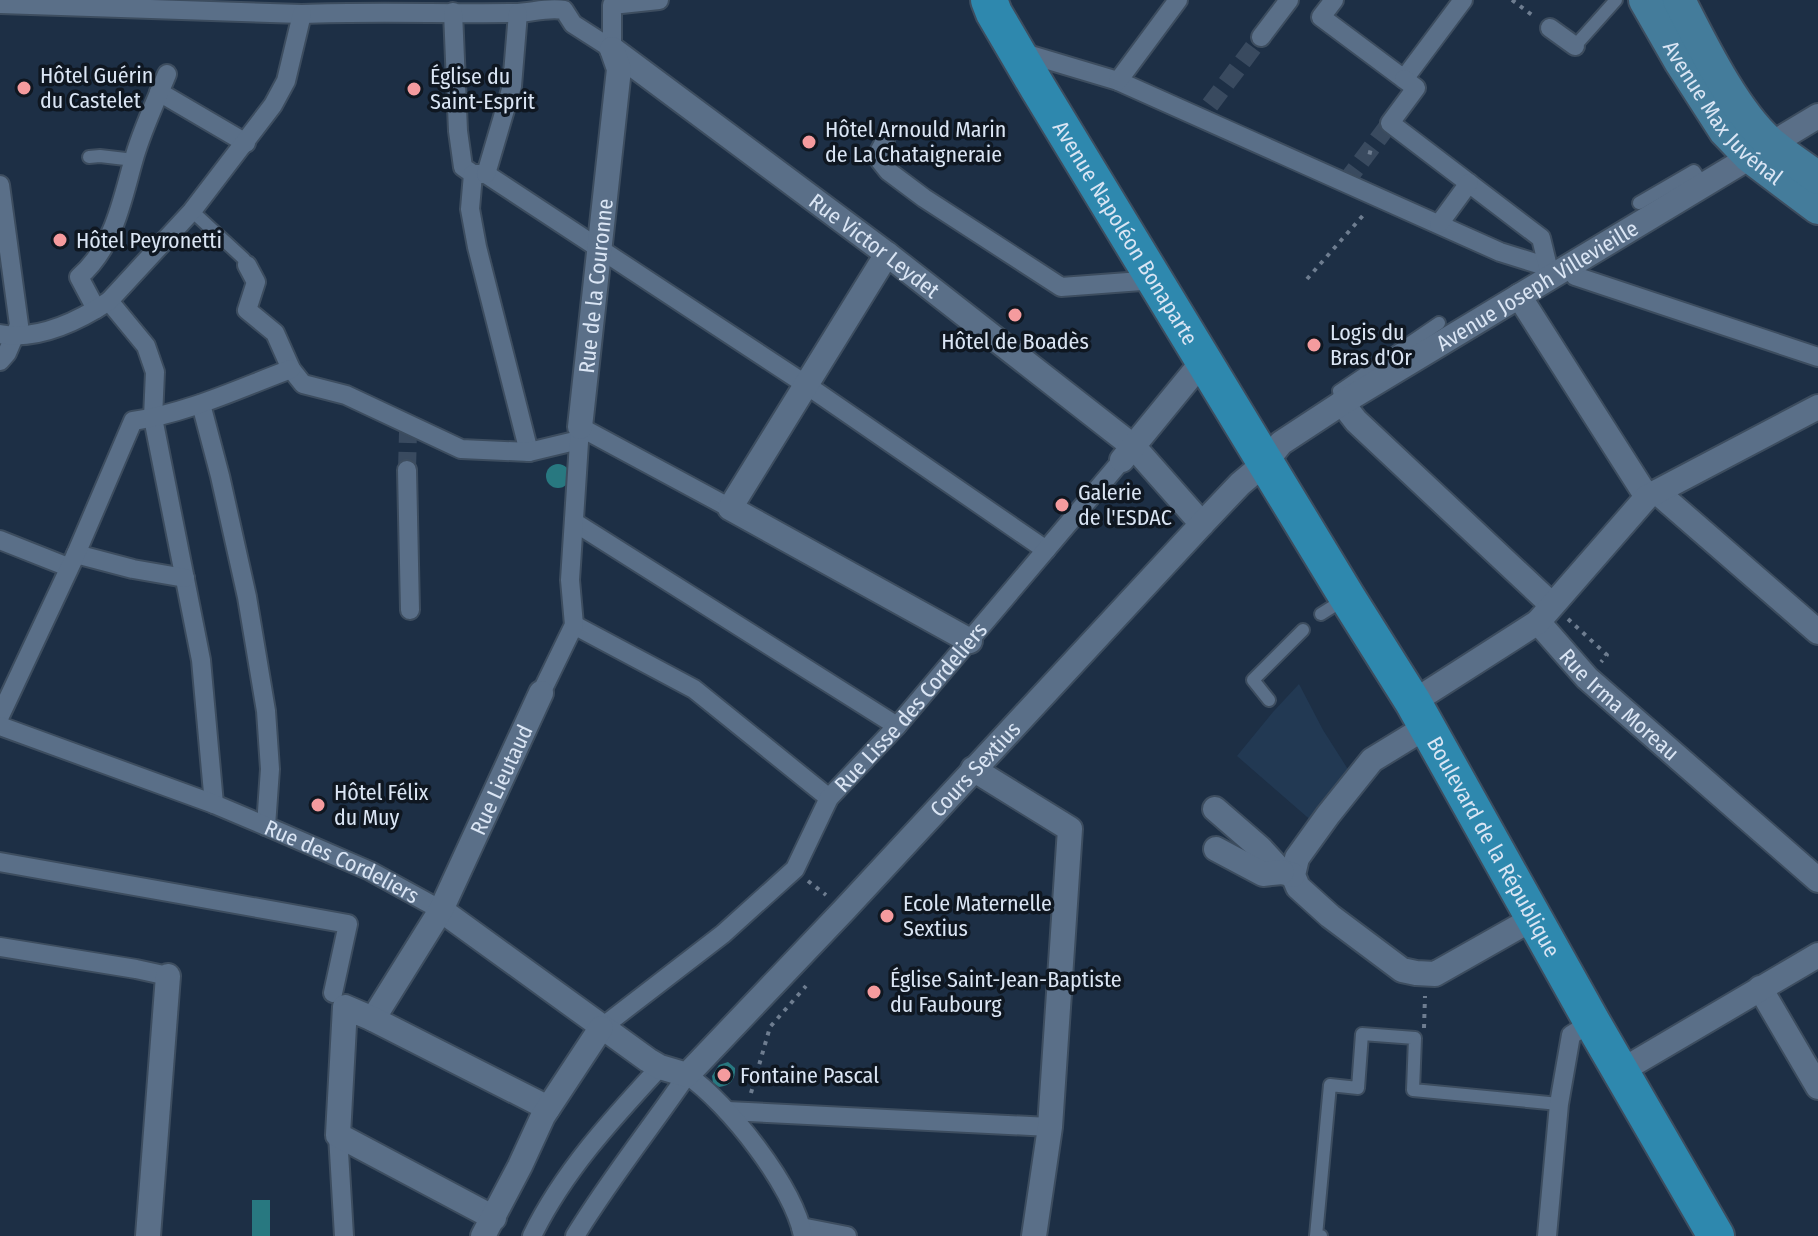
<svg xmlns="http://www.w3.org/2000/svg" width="1818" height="1236" viewBox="0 0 1818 1236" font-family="'Fira Sans Condensed',sans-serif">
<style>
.built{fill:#223953}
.water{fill:#287880}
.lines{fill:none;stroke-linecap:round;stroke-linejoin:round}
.pedestrian-tunnel{stroke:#394a5f;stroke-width:18;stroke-dasharray:18 9;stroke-linecap:butt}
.service-casing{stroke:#3d4d5f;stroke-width:16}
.pedestrian-casing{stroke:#3d4d5f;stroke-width:22}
.minor-casing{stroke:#3d4d5f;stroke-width:28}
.secondary-casing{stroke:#3d4d5f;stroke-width:36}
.primary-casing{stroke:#3d4d5f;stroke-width:40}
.path{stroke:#6e7d90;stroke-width:4;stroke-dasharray:4 6;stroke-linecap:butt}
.service{stroke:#5a6f88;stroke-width:12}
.pedestrian{stroke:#5a6f88;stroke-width:18}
.minor{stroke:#5a6f88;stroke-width:24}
.secondary{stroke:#447c9b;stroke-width:32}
.primary{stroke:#2e88ae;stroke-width:36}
.poi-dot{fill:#f59b9e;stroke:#0f1721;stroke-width:3}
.labels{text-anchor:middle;stroke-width:7;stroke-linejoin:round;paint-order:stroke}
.poi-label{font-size:22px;fill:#dae5f4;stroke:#0f1721;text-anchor:start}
.street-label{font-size:22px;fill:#dae5f4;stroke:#0f1721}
</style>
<rect width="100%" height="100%" fill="#1d2f45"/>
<!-- built -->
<polygon class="built" points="1299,684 1323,730 1351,774 1314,823 1237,756 1273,712"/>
<!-- water -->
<g class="water">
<circle cx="558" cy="476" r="12"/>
<path d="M 728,1062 L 735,1068 C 736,1079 730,1086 719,1087 L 713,1083 L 712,1076 L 719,1065 Z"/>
<rect x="252" y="1200" width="18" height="36"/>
</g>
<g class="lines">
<!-- pedestrian-tunnel -->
<g class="pedestrian-tunnel">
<polyline points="1210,105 1261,37"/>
<polyline points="1345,183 1390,123"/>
<polyline points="407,470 408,432"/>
</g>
<!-- service casing -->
<g class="service-casing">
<g id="service">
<polyline points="1575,46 1616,0"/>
<polyline points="89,157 100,156 134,160"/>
<polyline points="1639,203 1694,171 1703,185"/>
<polyline points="192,211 244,259 247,265"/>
<polyline points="1341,399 1339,391 1439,323"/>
<polyline points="1321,614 1345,599"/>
<polyline points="1269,700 1253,680 1303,630"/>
<polyline points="1321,1236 1316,1236 1330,1085 1358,1088 1362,1034 1415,1038 1413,1090 1559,1104"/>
</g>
</g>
<!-- pedestrian casing -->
<g class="pedestrian-casing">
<g id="pedestrian">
<polyline points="1334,0 1321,17 1404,79 1463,0"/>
<path d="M 0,4 L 302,14 C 373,11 444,14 514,13 C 531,13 546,7 564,10 L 573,24 L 612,49"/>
<polyline points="453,12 458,131 463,167 473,174 483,174"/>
<polyline points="1550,28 1575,46"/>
<polyline points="1261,37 1289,0"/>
<polyline points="612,49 612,5 659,0"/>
<polyline points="1020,54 1031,55 1118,81 1500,252 1548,267"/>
<polyline points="1404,79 1416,88 1390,123 1541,238 1548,267"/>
<polyline points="1118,81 1178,0"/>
<polyline points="159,92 246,143"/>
<polyline points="885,141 879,152 880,161 888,171 924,198 1061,287 1155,280"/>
<polyline points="473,174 470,209 477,247 529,452"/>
<polyline points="486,174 805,384 1046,550"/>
<polyline points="486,174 512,86 518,13"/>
<polyline points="0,185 19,325 7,353 0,361"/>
<polyline points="1439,224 1469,183"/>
<polyline points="247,265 256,282 247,310 275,333 291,369 303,384 346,395 461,449 529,452 579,440"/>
<polyline points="1575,276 1818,357"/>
<polyline points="109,301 146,346 155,372 153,418 201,660 214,804"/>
<path d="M 96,309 L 79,277 C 115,246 122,199 135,155 C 143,128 156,101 167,74"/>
<path d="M 0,334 C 38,341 77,322 109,301 L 192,211 L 273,105 L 286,81 L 302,14"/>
<polyline points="201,404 220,476 247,597 266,711 270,769 266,826"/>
<polyline points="407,470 410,610"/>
<polyline points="574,522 897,726"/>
<polyline points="0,540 68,567"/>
<polyline points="76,554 133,569 185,578"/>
<polyline points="574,625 694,689 829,798"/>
<polyline points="541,693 574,625 570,580 580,427 730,508"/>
<path d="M 0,716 L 76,554 L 133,421 C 188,413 240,388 291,369"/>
<path id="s1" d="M 0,726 L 214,804 L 266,826 L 370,871 L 441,910"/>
<polyline points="0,862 348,924 333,993"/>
<polyline points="0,947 136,969 168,976"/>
<path id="s2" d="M 601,1028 L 723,934 L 795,869 L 829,798 L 897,726 L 1122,460"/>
<polyline points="727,1111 1050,1127"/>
<polyline points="338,1135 344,1236"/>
<polyline points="801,1227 847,1236"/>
<path d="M 532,1236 C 563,1172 612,1119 660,1067"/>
<path d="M 575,1236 C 609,1180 650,1129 687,1075 C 728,1103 794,1187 803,1236"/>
<polyline points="1547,1236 1559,1104 1571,1035 1592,1022"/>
</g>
</g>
<!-- minor casing -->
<g class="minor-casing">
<g id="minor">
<path id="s3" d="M 612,49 L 887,254 L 1134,447 L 1202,524"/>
<polyline points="887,254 730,508 970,641"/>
<polyline points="1519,296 1647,497"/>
<polyline points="1342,403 1356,421 1552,605"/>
<path id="s4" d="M 580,427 L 619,69 L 612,49"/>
<polyline points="1122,460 1203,361"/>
<polyline points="1657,492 1818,632"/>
<path id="s5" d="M 1538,622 L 1587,678 L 1818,880"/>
<polyline points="1413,702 1538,622 1647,497 1818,407"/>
<polyline points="1426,727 1372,760 1328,815 1297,858 1293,875 1298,887 1330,916 1402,970 1416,973 1435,974 1534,918"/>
<polyline points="973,769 1070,829 1050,1127 1034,1236"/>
<polyline points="1215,809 1260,848 1282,872 1293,875"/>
<polyline points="1216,849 1263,874 1282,872"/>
<path id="s6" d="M 441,910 L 648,1060 L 660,1067 L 687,1075 L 845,909 L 1202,524 L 1240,484 L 1265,463 L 1281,443 L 1342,403 L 1818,116"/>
<polyline points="1760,988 1818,1087"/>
<path id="s7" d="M 373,1019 L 441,910 L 541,693"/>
<polyline points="1621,1071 1818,955"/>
<polyline points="494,1218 338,1135 345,1007 373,1019 548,1108"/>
<polyline points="148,1236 168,976"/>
<polyline points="483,1236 520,1166 543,1116 601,1028"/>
</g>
</g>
<!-- secondary casing -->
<g class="secondary-casing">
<g id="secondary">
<path id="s8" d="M 1645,0 L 1680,61 L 1725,131 L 1749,156 L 1818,208"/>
<path d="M 1679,0 C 1701,43 1736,115 1773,145 C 1787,157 1803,167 1818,178"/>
</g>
</g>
<!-- primary casing -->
<g class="primary-casing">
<g id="primary">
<path id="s9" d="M 989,0 L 994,13 L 1038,88 L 1347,597 L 1413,702 L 1592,1022 L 1716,1236"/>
</g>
</g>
<!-- path -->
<g class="path">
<polyline points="1512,0 1536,18"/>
<polyline points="1368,152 1372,153"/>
<polyline points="1307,279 1366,212"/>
<polyline points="1568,619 1607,655 1601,662"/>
<polyline points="808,881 826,895"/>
<polyline points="1424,1028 1425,996"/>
<polyline points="751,1093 770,1027 806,986"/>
</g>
<!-- service -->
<use href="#service" class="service"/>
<!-- pedestrian -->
<use href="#pedestrian" class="pedestrian"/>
<!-- minor -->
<use href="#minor" class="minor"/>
<!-- secondary -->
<use href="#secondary" class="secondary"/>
<!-- primary -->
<use href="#primary" class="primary"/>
</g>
<!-- markers -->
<g class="poi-dot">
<circle cx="24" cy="88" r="8"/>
<circle cx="414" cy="89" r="8"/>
<circle cx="809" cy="142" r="8"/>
<circle cx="60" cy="240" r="8"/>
<circle cx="1015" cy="315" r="8"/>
<circle cx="1314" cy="345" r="8"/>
<circle cx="1062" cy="505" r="8"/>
<circle cx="318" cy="805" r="8"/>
<circle cx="887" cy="916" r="8"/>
<circle cx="874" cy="992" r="8"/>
<circle cx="724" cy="1075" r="8"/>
</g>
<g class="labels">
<!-- poi labels -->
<g class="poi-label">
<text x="40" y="83">Hôtel Guérin<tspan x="40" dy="25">du Castelet</tspan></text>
<text x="430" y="84">Église du<tspan x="430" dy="25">Saint-Esprit</tspan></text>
<text x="825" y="137">Hôtel Arnould Marin<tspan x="825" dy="25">de La Chataigneraie</tspan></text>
<text x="76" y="248">Hôtel Peyronetti</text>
<text x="1330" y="340">Logis du<tspan x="1330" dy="25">Bras d'Or</tspan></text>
<text x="1015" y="349" text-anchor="middle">Hôtel de Boadès</text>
<text x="1078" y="500">Galerie<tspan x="1078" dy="25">de l'ESDAC</tspan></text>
<text x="334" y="800">Hôtel Félix<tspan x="334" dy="25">du Muy</tspan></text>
<text x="903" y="911">Ecole Maternelle<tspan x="903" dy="25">Sextius</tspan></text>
<text x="890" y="987">Église Saint-Jean-Baptiste<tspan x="890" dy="25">du Faubourg</tspan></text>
<text x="740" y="1083">Fontaine Pascal</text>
</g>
<!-- street labels -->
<g class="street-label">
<text dy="8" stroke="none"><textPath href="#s8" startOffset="138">Avenue Max Juvénal</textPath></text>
<text dy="8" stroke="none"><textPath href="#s9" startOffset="270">Avenue Napoléon Bonaparte</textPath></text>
<text dy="8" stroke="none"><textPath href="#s3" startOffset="328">Rue Victor Leydet</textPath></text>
<text dy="8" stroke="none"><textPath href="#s4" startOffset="142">Rue de la Couronne</textPath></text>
<text dy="8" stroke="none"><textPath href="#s6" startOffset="1466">Avenue Joseph Villevieille</textPath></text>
<text dy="8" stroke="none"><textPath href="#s5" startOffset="116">Rue Irma Moreau</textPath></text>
<text dy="8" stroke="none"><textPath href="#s2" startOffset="452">Rue Lisse des Cordeliers</textPath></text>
<text dy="8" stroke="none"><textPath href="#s6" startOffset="718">Cours Sextius</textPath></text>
<text dy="8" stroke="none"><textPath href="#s7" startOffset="272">Rue Lieutaud</textPath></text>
<text dy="8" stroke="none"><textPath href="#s9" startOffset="986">Boulevard de la République</textPath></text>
<text dy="8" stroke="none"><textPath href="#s1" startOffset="368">Rue des Cordeliers</textPath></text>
</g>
</g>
</svg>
